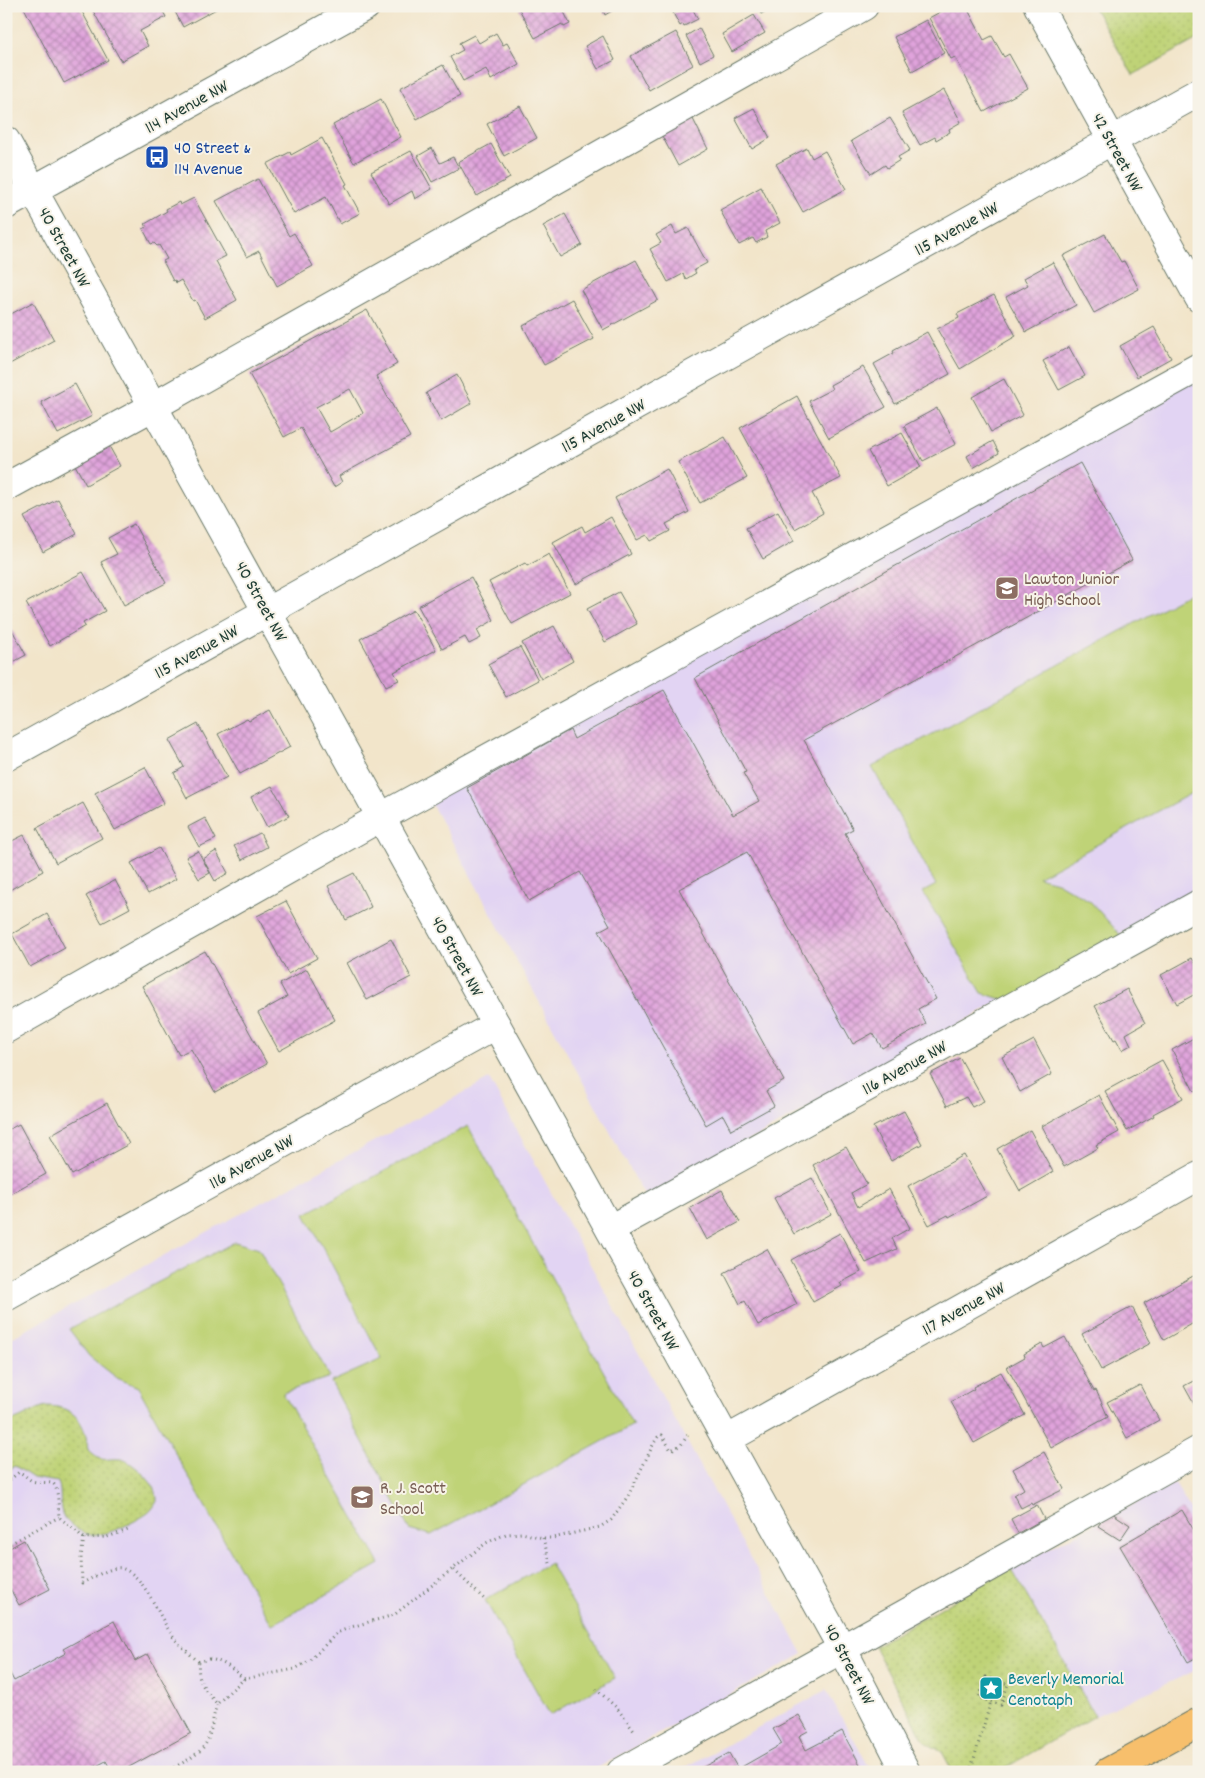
<svg xmlns="http://www.w3.org/2000/svg" width="1205" height="1778" viewBox="0 0 1205 1778" font-family="Dekko,sans-serif">
<style>
.built{fill:#e2d4f3}
.grass{fill:url(#grass-dots);stroke:#6f8856}
.pitch{fill:#bfd377;stroke:#6f8856}
.building{fill:url(#building-cross-hatch);fill-rule:evenodd}
.lines{fill:none;stroke-linecap:round;stroke-linejoin:round}
.minor-casing{stroke:#697868;stroke-width:30}
.major-casing{stroke:#697868;stroke-width:30}
.path{stroke:#697868;stroke-width:3;stroke-dasharray:1 4;stroke-linecap:butt}
.minor{stroke:#fff;stroke-width:28}
.major{stroke:#f7bf6c;stroke-width:28}
.labels{text-anchor:middle;stroke-width:4;stroke-linejoin:round;paint-order:stroke}
.street-label{font-size:18px;fill:#1f3d34;stroke:#f7f3e8}
.transit-label{font-size:18px;fill:#164399;stroke:#f7f3e8;text-anchor:start}
.education-label{font-size:18px;fill:#785e54;stroke:#f7f3e8;text-anchor:start}
.culture-label{font-size:18px;fill:#0d838f;stroke:#f7f3e8;text-anchor:start}
</style>
<defs>
<pattern id="grass-dots" width="8" height="8" patternUnits="userSpaceOnUse" patternTransform="scale(1.25)"><rect width="8" height="8" fill="#bfd377"/><path d="M2 2h.1M6 6h.1" fill="none" stroke="#a4b668" stroke-width="1.8" stroke-linecap="round"/></pattern>
<pattern id="building-cross-hatch" width="8" height="8" patternUnits="userSpaceOnUse" patternTransform="scale(1.25)"><rect width="8" height="8" fill="#e0a3dc"/><path d="M0 0l8 8M0 8l8-8" fill="none" stroke="#b586b3"/></pattern>
</defs>
<rect width="100%" height="100%" fill="#f7f3e8"/>
<filter id="ink" filterUnits="userSpaceOnUse"><feTurbulence type="fractalNoise" baseFrequency=".02" numOctaves="2"/><feDisplacementMap in="SourceGraphic" scale="10" xChannelSelector="R" yChannelSelector="G"/><feConvolveMatrix kernelMatrix="1 2 1 2 8 2 1 2 1" color-interpolation-filters="sRGB"/></filter>
<filter id="wash" filterUnits="userSpaceOnUse"><feTurbulence type="fractalNoise" baseFrequency=".0096" numOctaves="4" result="noise"/><feDisplacementMap in="SourceGraphic" scale="20" xChannelSelector="R" yChannelSelector="G"/><feGaussianBlur stdDeviation="1.12" result="paint"/><feColorMatrix in="noise" values="0 0 0 0 0 0 0 0 0 0 0 0 0 0 0 0 0 1.4 0 .05"/><feComposite in="paint" operator="in"/></filter>
<g filter="url(#wash)">
<rect width="100%" height="100%" fill="#f2e5ca"/>
<!-- built -->
<g class="built">
<polygon points="1199,374 1199,890 646,1198 430,801"/>
<polygon points="489,1079 803,1654 590,1772 6,1772 6,1341"/>
<polygon points="1175,1483 1199,1526 1199,1669 1095,1716 1011,1568"/>
<polygon points="826,1690 872,1772 677,1772"/>
</g>
<!-- grass -->
<g class="grass">
<polygon points="1093,6 1199,6 1199,38 1133,75"/>
<path d="M 46,1406 C 74,1406 86,1422 88,1450 C 103,1464 102,1458 120,1459 C 130,1459 150,1480 155,1489 C 156,1492 157,1497 157,1501 C 155,1505 152,1510 148,1513 C 137,1521 105,1537 91,1535 C 82,1533 71,1526 65,1519 C 57,1508 63,1494 58,1482 L 33,1478 L 15,1466 L 12,1467 L 6,1478 L 6,1421 C 20,1422 32,1409 46,1406 Z"/>
<polygon points="1011,1568 1095,1716 998,1772 953,1772 942,1752 925,1742 874,1646"/>
</g>
<!-- pitch -->
<g class="pitch">
<polygon points="1199,588 1199,789 1038,877 1057,882 1090,901 1123,938 1010,1002 982,993 923,892 936,885 872,767"/>
<polygon points="468,1126 633,1425 431,1535 409,1529 331,1382 382,1359 305,1214"/>
<polygon points="235,1242 259,1249 330,1377 283,1393 380,1564 272,1625 138,1387 117,1378 89,1356 69,1329"/>
<polygon points="550,1563 615,1678 550,1715 485,1600"/>
</g>
<g id="blocks">
<!-- building -->
<g class="building">
<polygon points="23,6 67,6 68,8 79,6 108,60 64,83"/>
<polygon points="97,6 160,6 166,17 140,31 148,46 121,61 92,9"/>
<polygon points="172,6 217,6 218,8 183,27"/>
<polygon points="524,6 561,6 570,24 564,27 562,24 535,38 519,9"/>
<polygon points="601,6 620,6 605,15"/>
<polygon points="682,6 691,6 698,19 684,26 683,24 680,26 673,13 678,11 677,9"/>
<polygon points="757,6 775,6 761,14"/>
<polygon points="951,6 966,6 984,40 992,36 1004,57 1009,54 1028,88 984,112 955,57 951,59 929,18"/>
<polygon points="754,15 765,33 732,52 722,34"/>
<polygon points="926,20 944,53 912,71 894,37"/>
<polygon points="699,28 713,55 700,62 686,36"/>
<polygon points="676,32 693,65 649,90 631,56"/>
<polygon points="496,33 503,45 507,43 519,64 491,80 486,69 463,81 450,57 463,50 459,43 474,35 479,43"/>
<polygon points="603,36 615,60 598,69 585,46"/>
<polygon points="443,65 460,96 417,119 400,88"/>
<polygon points="944,90 961,122 949,129 950,132 936,140 935,137 920,145 902,113"/>
<polygon points="381,99 401,137 354,163 333,125"/>
<polygon points="520,106 537,138 504,156 487,124"/>
<polygon points="754,108 770,138 752,149 735,118"/>
<polygon points="692,117 708,149 678,166 661,134"/>
<polygon points="890,118 910,150 898,157 900,160 887,168 885,165 871,174 851,141"/>
<polygon points="322,138 347,184 345,185 360,213 340,224 326,197 294,214 267,164 290,152 291,155"/>
<polygon points="491,144 510,178 477,196 458,162"/>
<polygon points="432,148 440,163 453,157 459,168 432,182 418,156"/>
<polygon points="807,148 812,158 825,151 846,189 803,212 776,164"/>
<polygon points="411,151 432,189 415,199 412,191 389,204 371,172"/>
<polygon points="258,179 289,236 294,233 313,266 277,286 259,251 247,257 216,201"/>
<polygon points="761,187 780,223 765,231 767,237 756,243 753,238 739,245 720,210"/>
<polygon points="194,198 226,256 216,261 237,300 205,318 195,300 193,301 181,280 176,283 175,280 173,281 163,261 167,259 159,245 157,246 154,243 151,244 143,229 147,227 145,224 167,211 166,209 179,202 180,205"/>
<polygon points="565,214 582,245 560,257 543,226"/>
<polygon points="672,226 676,234 688,228 707,263 694,270 696,273 686,279 683,274 668,282 650,249 661,243 656,235"/>
<polygon points="1105,234 1121,262 1124,261 1139,289 1094,313 1063,256"/>
<polygon points="636,260 658,300 603,330 581,290"/>
<polygon points="1053,262 1076,305 1026,332 1006,297 1028,285 1024,278"/>
<polygon points="994,295 1016,336 960,369 937,329 959,318 957,314"/>
<polygon points="572,299 594,339 544,365 523,326"/>
<polygon points="33,302 54,340 6,366 6,313 9,311 11,314"/>
<path d="M 367,310 L 397,364 L 376,376 L 410,437 L 339,476 L 342,482 L 334,487 L 301,428 L 284,437 L 249,374 ZM 350,389 L 363,413 L 330,432 L 316,407 Z"/>
<polygon points="1154,327 1171,358 1137,377 1120,346"/>
<polygon points="927,332 950,374 895,404 874,364 894,353 893,351"/>
<polygon points="1069,347 1085,376 1059,390 1043,361"/>
<polygon points="863,367 886,407 829,438 809,401 832,389 830,385"/>
<polygon points="457,375 472,403 441,421 426,393"/>
<polygon points="1004,379 1023,415 991,432 972,397"/>
<polygon points="75,384 92,416 58,434 41,402"/>
<polygon points="797,396 841,478 812,493 823,513 795,529 740,428"/>
<polygon points="937,408 956,444 923,461 904,426"/>
<polygon points="902,433 921,467 887,486 868,451"/>
<polygon points="725,437 747,478 700,503 678,462"/>
<polygon points="993,441 999,453 973,468 967,456"/>
<polygon points="108,444 120,466 86,485 74,463"/>
<polygon points="1080,463 1132,560 804,740 853,829 845,833 936,999 918,1009 926,1024 882,1048 873,1033 853,1044 747,852 679,889 784,1081 766,1091 774,1106 731,1130 723,1115 706,1125 599,931 610,925 580,872 529,901 467,788 570,730 574,739 664,690 733,815 759,801 743,773 746,772 695,678"/>
<polygon points="667,469 689,512 666,524 670,531 651,541 647,535 637,540 615,498"/>
<polygon points="58,499 77,534 43,552 24,517"/>
<polygon points="778,511 794,541 763,559 746,528"/>
<polygon points="611,517 631,554 576,584 553,542 582,526 585,532"/>
<polygon points="134,524 166,583 124,605 101,562 117,554 108,538"/>
<polygon points="549,554 570,593 512,624 489,582 525,563 527,566"/>
<polygon points="83,572 105,611 83,623 85,626 50,646 26,603"/>
<polygon points="471,577 494,620 477,630 481,638 469,644 465,637 442,649 418,606"/>
<polygon points="619,592 637,624 605,642 587,609"/>
<polygon points="414,610 436,650 394,672 399,680 386,686 360,639"/>
<polygon points="6,619 26,655 6,666"/>
<polygon points="554,626 573,661 541,679 522,643"/>
<polygon points="520,647 538,680 506,697 488,664"/>
<polygon points="270,710 290,747 240,774 218,734 247,719 249,721"/>
<polygon points="198,724 227,777 187,798 174,773 184,767 169,740"/>
<polygon points="145,767 164,803 115,830 95,793"/>
<polygon points="272,786 289,816 267,827 251,797"/>
<polygon points="83,803 102,838 56,863 37,828"/>
<polygon points="205,818 216,839 199,847 188,827"/>
<polygon points="260,833 267,847 242,860 234,846"/>
<polygon points="24,835 43,871 6,892 6,844"/>
<polygon points="159,848 176,879 148,894 131,863"/>
<polygon points="198,851 210,873 199,879 186,857"/>
<polygon points="216,851 228,873 215,881 203,859"/>
<polygon points="354,873 371,907 346,920 328,886"/>
<polygon points="115,880 130,908 102,923 86,896"/>
<polygon points="286,901 317,958 288,974 257,916"/>
<polygon points="47,914 65,948 30,967 12,934"/>
<polygon points="391,939 411,977 367,1000 347,963"/>
<polygon points="205,951 267,1064 215,1092 191,1049 179,1055 142,986"/>
<polygon points="1192,958 1199,969 1199,992 1177,1004 1161,975"/>
<polygon points="307,969 335,1020 279,1051 258,1013 287,997 280,984"/>
<polygon points="1127,989 1145,1023 1126,1034 1131,1045 1122,1050 1116,1039 1114,1040 1095,1006"/>
<polygon points="1199,1035 1199,1088 1194,1091 1172,1050"/>
<polygon points="1034,1040 1052,1074 1020,1092 1002,1057"/>
<polygon points="960,1058 984,1101 972,1107 966,1097 947,1106 930,1074"/>
<polygon points="1162,1060 1183,1098 1153,1114 1154,1116 1127,1131 1105,1091"/>
<polygon points="1099,1095 1119,1132 1096,1145 1098,1148 1064,1167 1042,1126"/>
<polygon points="107,1103 129,1144 72,1175 50,1135"/>
<polygon points="904,1111 922,1144 891,1161 873,1127"/>
<polygon points="19,1124 46,1174 6,1196 6,1131"/>
<polygon points="1030,1130 1053,1172 1020,1191 997,1149"/>
<polygon points="846,1147 867,1184 851,1193 858,1207 889,1189 910,1228 892,1238 897,1249 866,1263 813,1165"/>
<polygon points="964,1155 987,1196 949,1217 948,1215 929,1225 908,1186"/>
<polygon points="812,1178 831,1214 794,1234 774,1198"/>
<polygon points="722,1190 740,1222 707,1240 690,1208"/>
<polygon points="840,1233 861,1272 840,1283 842,1286 813,1302 791,1260"/>
<polygon points="767,1249 797,1304 758,1325 745,1301 740,1304 724,1273"/>
<polygon points="1195,1275 1199,1281 1199,1320 1164,1340 1144,1303"/>
<polygon points="1132,1307 1151,1343 1101,1370 1082,1334"/>
<polygon points="1065,1337 1094,1391 1096,1390 1108,1417 1051,1448 1007,1367 1025,1357 1024,1354 1042,1344 1044,1348"/>
<polygon points="1001,1372 1025,1415 974,1443 951,1402 974,1389 973,1387"/>
<polygon points="1199,1378 1199,1413 1184,1386"/>
<polygon points="1140,1385 1159,1420 1127,1438 1107,1402"/>
<polygon points="1044,1452 1064,1489 1032,1505 1031,1503 1021,1508 1014,1495 1024,1489 1013,1469"/>
<polygon points="1037,1505 1044,1519 1018,1533 1011,1519"/>
<polygon points="1182,1510 1199,1539 1199,1656 1188,1662 1120,1546"/>
<polygon points="1109,1511 1130,1525 1120,1540 1098,1526"/>
<polygon points="24,1540 50,1589 19,1605 6,1581 6,1550"/>
<polygon points="114,1621 135,1661 148,1654 191,1733 120,1772 112,1772 106,1761 85,1772 6,1772 6,1666 14,1681 66,1653 63,1649"/>
<polygon points="799,1715 808,1731 799,1736 806,1750 842,1731 864,1772 694,1772 729,1753 738,1769 782,1744 773,1729"/>
</g>
</g>
</g>
<g filter="url(#ink)">
<use href="#blocks" fill-opacity="0" stroke="#697868" stroke-width="1"/>
<g class="lines">
<!-- minor casing -->
<g class="minor-casing">
<g id="minor">
<polyline points="1038,6 1199,298"/>
<polyline points="6,141 843,1650 906,1772"/>
<polyline points="6,205 366,6"/>
<polyline points="6,487 154,406 864,6"/>
<polyline points="6,757 1199,92"/>
<polyline points="6,1029 381,817 1199,367"/>
<polyline points="610,1229 1199,904"/>
<polyline points="6,1297 496,1025"/>
<polyline points="726,1440 1199,1176"/>
<polyline points="621,1772 1199,1450"/>
</g>
</g>
<!-- major casing -->
<g class="major-casing">
<polyline id="major" points="1108,1772 1199,1722"/>
</g>
<!-- path -->
<g class="path">
<path d="M 6,1483 L 19,1472 C 24,1474 27,1478 32,1481 C 39,1483 46,1482 52,1483 C 59,1485 58,1509 59,1517 L 84,1538 L 107,1537 L 128,1530"/>
<path d="M 84,1538 L 81,1557 L 82,1583 C 91,1579 112,1566 121,1568 C 146,1575 159,1619 174,1638 C 181,1647 191,1655 199,1662"/>
<polyline points="543,1538 550,1563"/>
<polyline points="6,1546 59,1517"/>
<polyline points="454,1570 485,1600"/>
<path d="M 209,1659 C 224,1661 233,1669 244,1679 L 227,1694 L 217,1704 C 206,1691 196,1681 199,1662 Z"/>
<polygon points="986,1677 1008,1684 1001,1705 979,1698"/>
<polyline points="244,1679 295,1669 309,1661 337,1633 351,1627 394,1615 486,1543 506,1534 522,1533 543,1538 553,1538 600,1527 611,1520 628,1496 654,1443 658,1437 662,1435 671,1450 681,1445 689,1433"/>
<polyline points="596,1689 617,1708 634,1731"/>
<path d="M 165,1772 C 180,1764 202,1755 208,1739 C 212,1728 213,1716 217,1704"/>
<polyline points="970,1772 991,1701"/>
</g>
<!-- minor -->
<use href="#minor" class="minor"/>
<!-- major -->
<use href="#major" class="major"/>
</g>
</g>
<!-- icons -->
<defs>
<g id="bus-square" transform="scale(1.25)"><rect x="-9" y="-9" width="18" height="18" rx="4" fill="#1a4fb4" stroke="#f7f3e8"/><path d="M-5-6H5V4H4V6H2V4H-2V6H-4V4H-5ZM-3.5-4V0h7V-4ZM-3.5 1.2v1.5H-2V1.2ZM2 1.2v1.5H3.5V1.2Z" fill="#fff"/></g>
<g id="school-square" transform="scale(1.25)"><rect x="-9" y="-9" width="18" height="18" rx="4" fill="#8d6e63" stroke="#f7f3e8"/><path d="M0-5L7-2L0 1L-7-2ZM-4 1L0 2.5L4 1V4Q0 6-4 4Z" fill="#fff"/></g>
<g id="sight-square" transform="scale(1.25)"><rect x="-9" y="-9" width="18" height="18" rx="4" fill="#0f9aa8" stroke="#f7f3e8"/><path d="M0-6L1.8-2.2L6-1.7L2.9 1.2L3.7 5.4L0 3.3L-3.7 5.4L-2.9 1.2L-6-1.7L-1.8-2.2Z" fill="#fff"/></g>
</defs>
<g fill-rule="evenodd">
<use href="#bus-square" x="157" y="157"/>
<use href="#school-square" x="1007" y="588"/>
<use href="#school-square" x="362" y="1497"/>
<use href="#sight-square" x="991" y="1688"/>
</g>
<g class="labels">
<!-- street labels -->
<g class="street-label">
<text transform="translate(186 106) rotate(-29)" y="6">114 Avenue NW</text>
<text transform="translate(1118 152) rotate(61)" y="6">42 Street NW</text>
<text transform="translate(956 228) rotate(-29)" y="6">115 Avenue NW</text>
<text transform="translate(65 247) rotate(61)" y="6">40 Street NW</text>
<text transform="translate(603 425) rotate(-29)" y="6">115 Avenue NW</text>
<text transform="translate(262 601) rotate(61)" y="6">40 Street NW</text>
<text transform="translate(196 651) rotate(-29)" y="6">115 Avenue NW</text>
<text transform="translate(458 956) rotate(61)" y="6">40 Street NW</text>
<text transform="translate(904 1067) rotate(-29)" y="6">116 Avenue NW</text>
<text transform="translate(251 1161) rotate(-29)" y="6">116 Avenue NW</text>
<text transform="translate(963 1308) rotate(-29)" y="6">117 Avenue NW</text>
<text transform="translate(654 1310) rotate(61)" y="6">40 Street NW</text>
<text transform="translate(850 1664) rotate(62)" y="6">40 Street NW</text>
</g>
<!-- transit labels -->
<g class="transit-label">
<text x="174" y="153">40 Street &amp;<tspan x="174" dy="21">114 Avenue</tspan></text>
</g>
<!-- education labels -->
<g class="education-label">
<text x="1024" y="584">Lawton Junior<tspan x="1024" dy="21">High School</tspan></text>
<text x="380" y="1493">R. J. Scott<tspan x="380" dy="21">School</tspan></text>
</g>
<!-- culture labels -->
<g class="culture-label">
<text x="1008" y="1684">Beverly Memorial<tspan x="1008" dy="21">Cenotaph</tspan></text>
</g>
</g>
<!-- margin -->
<rect width="1205" height="1778" fill="none" stroke="#f7f3e8" stroke-width="25"/>
</svg>
